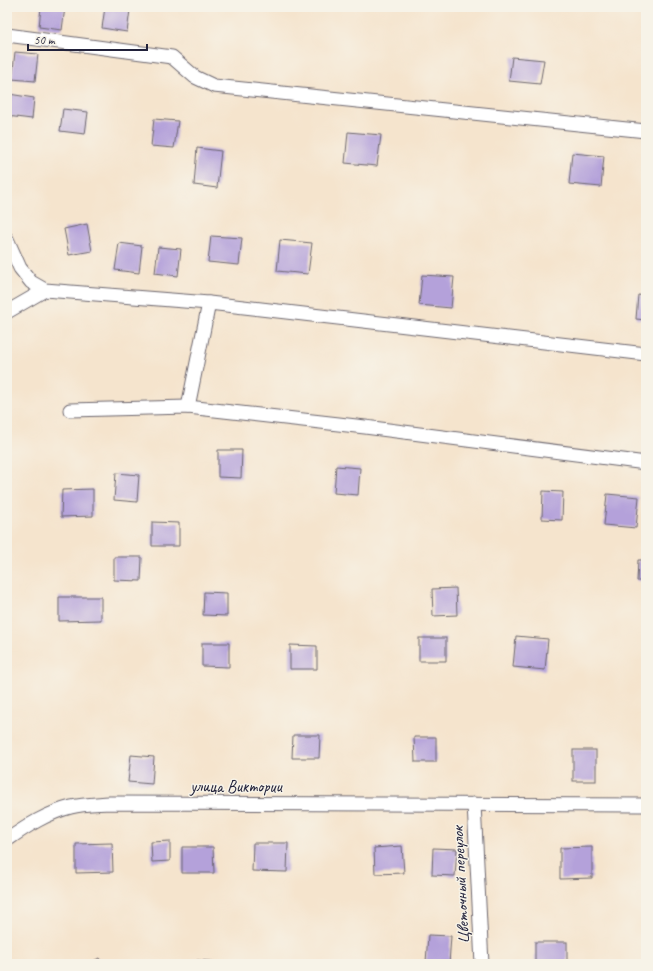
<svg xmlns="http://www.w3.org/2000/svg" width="653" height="971" viewBox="0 0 653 971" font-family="Caveat,sans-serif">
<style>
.building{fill:#b4a1da}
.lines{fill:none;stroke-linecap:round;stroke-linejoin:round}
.minor-casing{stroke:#6c666e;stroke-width:15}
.minor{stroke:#fff;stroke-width:13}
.labels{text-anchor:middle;stroke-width:3;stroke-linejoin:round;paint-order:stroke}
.street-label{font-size:17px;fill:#22223b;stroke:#f7f3e8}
</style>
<rect width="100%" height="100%" fill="#f7f3e8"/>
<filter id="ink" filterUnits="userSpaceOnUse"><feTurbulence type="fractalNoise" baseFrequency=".025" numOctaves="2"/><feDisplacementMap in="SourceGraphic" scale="8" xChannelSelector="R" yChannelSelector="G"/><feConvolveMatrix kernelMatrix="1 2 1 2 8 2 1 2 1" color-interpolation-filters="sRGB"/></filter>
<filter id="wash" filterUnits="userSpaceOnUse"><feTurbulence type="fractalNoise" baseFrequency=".012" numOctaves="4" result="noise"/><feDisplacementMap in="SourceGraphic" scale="16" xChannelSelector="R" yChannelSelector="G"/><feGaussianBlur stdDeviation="0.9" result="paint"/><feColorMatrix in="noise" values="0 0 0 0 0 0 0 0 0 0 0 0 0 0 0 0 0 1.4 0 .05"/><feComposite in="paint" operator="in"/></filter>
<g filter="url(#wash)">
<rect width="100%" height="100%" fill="#f5e4cd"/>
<g id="blocks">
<!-- building -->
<g class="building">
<polygon points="41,7 65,7 62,30 39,27"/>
<polygon points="105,7 130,10 127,32 102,28"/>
<polygon points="15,52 38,54 35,81 12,79"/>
<polygon points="512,57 544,60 540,84 509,81"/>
<polygon points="9,94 34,98 32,119 7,116"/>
<polygon points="63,109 88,112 85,134 60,131"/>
<polygon points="154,119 178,121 174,148 151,146"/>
<polygon points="348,132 381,135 377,166 345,163"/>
<polygon points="197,148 221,151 217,188 194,185"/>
<polygon points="572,153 604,156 601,187 569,184"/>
<polygon points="87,224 92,251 69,255 64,229"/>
<polygon points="211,236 242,238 239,265 208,262"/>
<polygon points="280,240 312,243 308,274 277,271"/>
<polygon points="119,243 142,246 139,273 115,270"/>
<polygon points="158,247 181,249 178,276 155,273"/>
<polygon points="422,275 454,277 451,308 419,305"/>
<polygon points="638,295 646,296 646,320 636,319"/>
<polygon points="218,450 242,450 241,478 218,477"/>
<polygon points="336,466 360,468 358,495 334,493"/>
<polygon points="116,473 139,475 137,502 114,500"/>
<polygon points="93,489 93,516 61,517 62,490"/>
<polygon points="543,491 563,492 562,520 542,519"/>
<polygon points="607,494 639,497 636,528 604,525"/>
<polygon points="152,522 179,523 179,546 152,546"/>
<polygon points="114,557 142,557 141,581 114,580"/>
<polygon points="638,560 646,560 646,581 637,581"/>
<polygon points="456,588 457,615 433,616 432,589"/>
<polygon points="204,592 227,593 227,616 203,615"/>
<polygon points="59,597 101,597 101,620 59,621"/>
<polygon points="516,636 548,639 545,670 513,667"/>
<rect x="419" y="638" width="27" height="23"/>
<polygon points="202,643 229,643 229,667 202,666"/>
<polygon points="290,645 317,646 317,669 290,669"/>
<polygon points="293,735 320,735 319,758 292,758"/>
<polygon points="414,737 436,737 436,762 415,762"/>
<rect x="573" y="750" width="23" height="31"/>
<polygon points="131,755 154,757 152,784 128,782"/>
<polygon points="170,841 170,861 152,862 151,842"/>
<polygon points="112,843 113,872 76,873 76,844"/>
<polygon points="253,843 288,843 287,872 252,871"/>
<polygon points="402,846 404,873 375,874 374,848"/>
<polygon points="182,847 213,847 214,873 182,873"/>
<polygon points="592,847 592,878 560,879 560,848"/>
<polygon points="433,848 457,849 455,876 432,875"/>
<polygon points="428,935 451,936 449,964 426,962"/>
<rect x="535" y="942" width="32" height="22"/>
<polygon points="99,958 103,964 88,964"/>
<polygon points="197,960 220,962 220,964 197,964"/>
</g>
</g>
</g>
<g filter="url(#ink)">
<use href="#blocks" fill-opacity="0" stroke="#6c666e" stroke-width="1"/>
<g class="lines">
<!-- minor casing -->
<g class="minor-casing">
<g id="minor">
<polyline points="7,35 172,57 195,77 214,86 646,131"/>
<polyline points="7,239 20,268 31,282 45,290 209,303 646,354"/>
<polyline points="7,312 45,290"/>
<polyline points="188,407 209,303"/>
<polyline points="70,410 188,407 365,427 646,463"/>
<polyline points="474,804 482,964"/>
<path d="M 7,840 C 27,826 47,813 71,807 C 83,804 96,804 109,803 L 646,805"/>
</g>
</g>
<!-- minor -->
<use href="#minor" class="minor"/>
</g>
</g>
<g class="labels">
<!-- street labels -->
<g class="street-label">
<text x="236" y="792">улица Виктории</text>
<text transform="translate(460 885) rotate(-93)" y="6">Цветочный переулок</text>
</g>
</g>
<!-- margin -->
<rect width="653" height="971" fill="none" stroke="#f7f3e8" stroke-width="24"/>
<!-- scale -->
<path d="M28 44v6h119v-6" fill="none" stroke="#22223b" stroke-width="2"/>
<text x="34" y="44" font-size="12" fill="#22223b" stroke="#f7f3e8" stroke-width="3" paint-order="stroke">50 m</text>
</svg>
